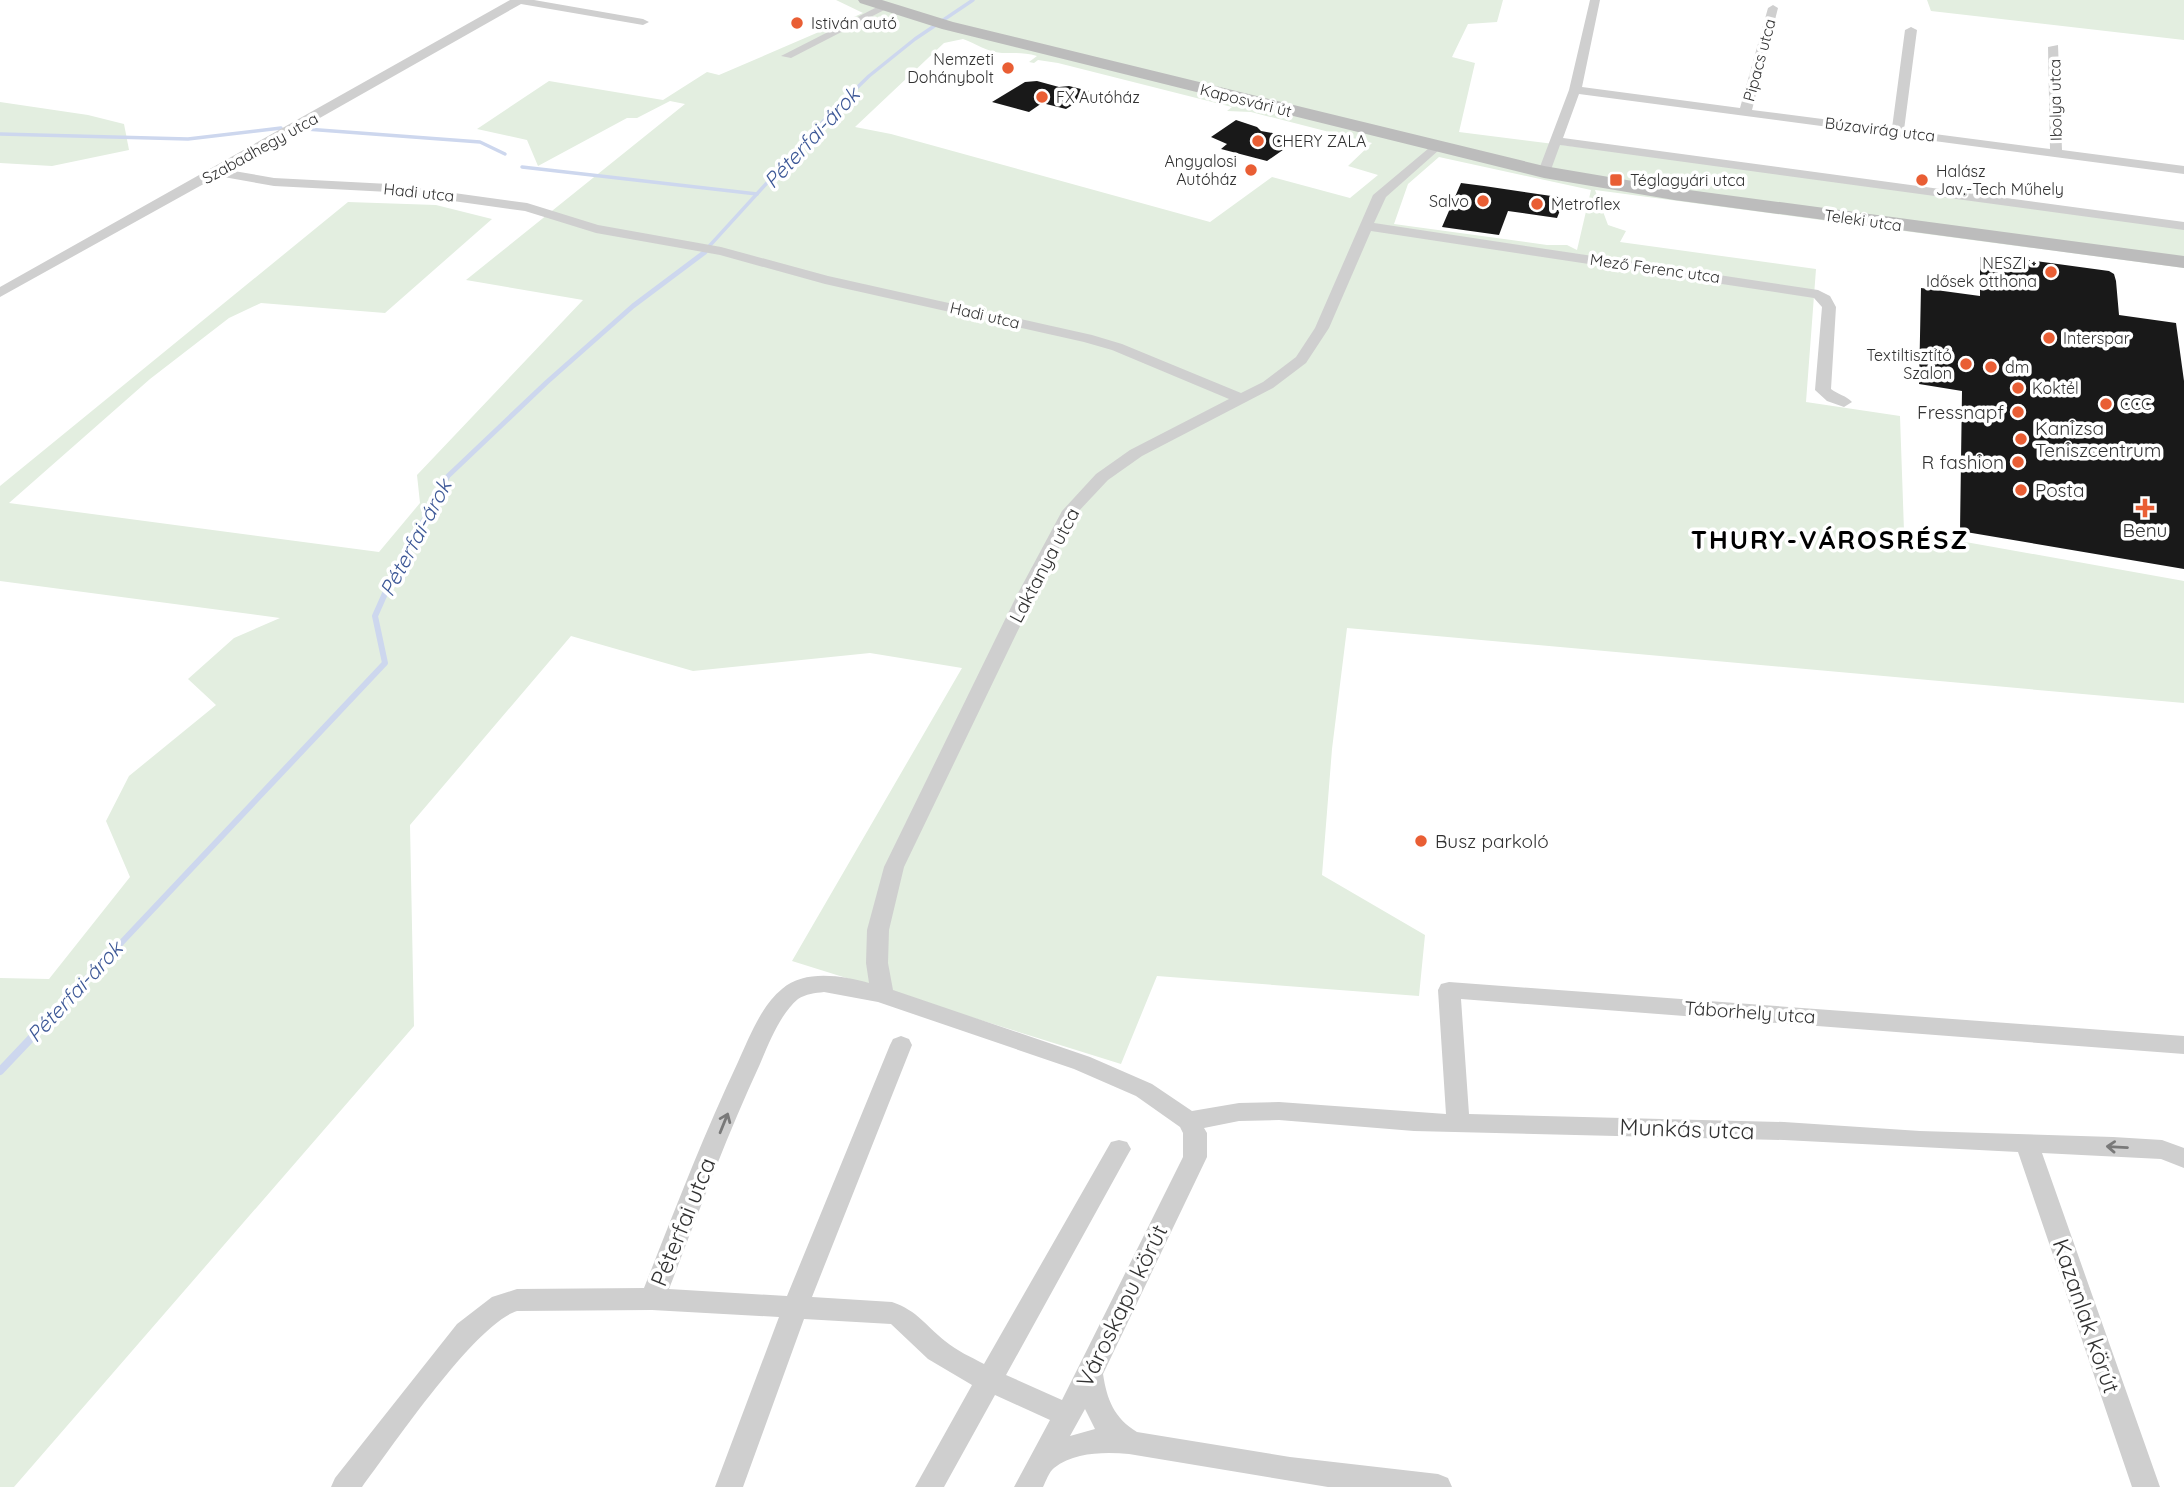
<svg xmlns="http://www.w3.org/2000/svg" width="2184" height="1487" viewBox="0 0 2184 1487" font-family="Quicksand,sans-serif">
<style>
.green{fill:#e3eee0;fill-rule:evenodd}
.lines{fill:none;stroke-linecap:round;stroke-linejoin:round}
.stream-far3{stroke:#cdd7ee;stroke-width:3.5}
.stream-far2{stroke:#cdd7ee;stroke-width:5}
.stream-far1{stroke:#cdd7ee;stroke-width:6}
.stream{stroke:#cdd7ee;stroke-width:8}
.building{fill:#191919}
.street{fill:#cfcfcf;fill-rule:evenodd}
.secondary{fill:#bcbcbc;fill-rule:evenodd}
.oneway{stroke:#797979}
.poi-dot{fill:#e95e34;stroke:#fff;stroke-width:2.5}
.labels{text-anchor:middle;stroke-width:7;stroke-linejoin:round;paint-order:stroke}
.far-poi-label{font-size:16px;fill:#323232;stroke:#fff;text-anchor:start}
.far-street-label{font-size:16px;fill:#323232;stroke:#fff}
.poi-label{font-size:19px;fill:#323232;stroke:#fff;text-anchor:start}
.street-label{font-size:19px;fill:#323232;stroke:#fff}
.water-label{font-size:21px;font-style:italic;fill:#3d5897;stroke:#fff}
.near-street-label{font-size:23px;fill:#323232;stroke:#fff}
.district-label{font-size:26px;font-weight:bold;letter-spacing:2px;fill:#000;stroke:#fff}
</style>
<rect width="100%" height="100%" fill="#fff"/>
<!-- green -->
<g class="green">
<path d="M 836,0 L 1503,0 L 1497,22 L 1468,24 L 1452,57 L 1475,63 L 1459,132 L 2184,223 L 2184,268 L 1595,190 L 1608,225 L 1626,231 L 1620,242 L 1816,269 L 1806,402 L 1900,416 L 1904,531 L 2184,581 L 2184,703 L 1347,628 L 1332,749 L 1322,875 L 1425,935 L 1419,996 L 1157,976 L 1121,1064 L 792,961 L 962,668 L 870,653 L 693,671 L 571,636 L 410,825 L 414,1026 L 14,1487 L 0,1487 L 0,978 L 49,979 L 130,877 L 106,821 L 129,776 L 216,705 L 188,679 L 234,638 L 280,618 L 0,581 L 0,486 L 348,202 L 436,205 L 492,219 L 385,313 L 261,303 L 229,318 L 150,379 L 9,503 L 379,552 L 420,503 L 417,475 L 583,300 L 466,280 L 685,104 L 670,101 L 637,118 L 627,118 L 538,166 L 527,140 L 477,129 L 549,81 L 663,100 L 707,72 L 719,75 L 863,13 ZM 963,39 C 975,43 987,52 1002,53 C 1014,53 1024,52 1037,56 L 1029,62 L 1034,63 L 1038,60 L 1058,63 L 1232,107 L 1227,111 L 1251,112 L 1372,143 L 1348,166 L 1378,175 L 1350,198 L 1272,177 L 1210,222 L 891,134 L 855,127 L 944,43 ZM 1439,157 L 1591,190 L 1577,250 L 1567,245 L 1547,245 L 1394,224 L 1408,184 Z"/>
<polygon points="1927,0 2184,0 2184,40 1931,11"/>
<polygon points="0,102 88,115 124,124 129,150 52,166 0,163"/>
</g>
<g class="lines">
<!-- stream-far3 -->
<g class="stream-far3">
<polyline points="306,129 480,142 505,154"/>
<polyline points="0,134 188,139 281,128"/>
<polyline points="522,167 757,194"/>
<polyline points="703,253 829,115 869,76 915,39 973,0"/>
</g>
<!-- stream-far2 -->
<polyline class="stream-far2" points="394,573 448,476 547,382 633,306 705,252"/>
<!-- stream-far1 -->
<polyline class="stream-far1" points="89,977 385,663 375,616 395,571"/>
<!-- stream -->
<polyline class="stream" points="0,1071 91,975"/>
</g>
<!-- building -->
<g class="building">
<polygon points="1037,81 1059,87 1069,86 1093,92 1066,109 1042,103 1029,112 992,102 1025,82"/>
<polygon points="1236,120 1257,127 1261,131 1300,138 1267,161 1221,149 1227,144 1211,137"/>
<polygon points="1461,183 1484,186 1565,198 1557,218 1508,211 1499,235 1442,227"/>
<polygon points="1980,257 2029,264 2029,260 2109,271 2114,274 2116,281 2119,315 2176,323 2184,381 2184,569 1960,531 1962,391 1919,384 1921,288 1980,296"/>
</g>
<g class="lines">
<!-- street -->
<g class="street">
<path d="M 510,0 L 534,0 L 643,19 L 649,22 L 643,25 L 521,4 L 228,170 L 274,178 L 389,184 L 527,203 L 598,225 L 721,247 L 828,276 L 1092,335 L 1122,344 L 1241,393 L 1263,382 L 1296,357 L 1315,328 L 1373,195 L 1435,143 L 1441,147 L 1439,150 L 1386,197 L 1374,223 L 1818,290 L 1830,296 L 1836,307 L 1831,389 C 1837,394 1847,396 1852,402 L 1844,407 L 1827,401 L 1815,390 L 1822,307 L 1814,298 L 1371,231 L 1329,328 L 1306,363 L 1273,388 L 1142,456 L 1108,480 L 1077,513 L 1035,595 L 904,867 L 889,930 L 888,963 L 893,990 L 1090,1057 L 1152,1084 L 1192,1111 L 1239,1103 L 1279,1102 L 1446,1114 L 1438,990 L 1441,984 L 1449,982 L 2184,1036 L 2184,1054 L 1461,999 L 1469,1114 L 1784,1122 L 1920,1131 L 2113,1137 L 2162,1140 L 2184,1148 L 2184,1168 L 2161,1159 L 2042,1153 L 2160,1487 L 2132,1487 L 2018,1152 L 1784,1140 L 1414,1131 L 1279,1120 L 1239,1121 L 1204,1128 L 1207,1133 L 1207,1157 L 1103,1374 C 1107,1400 1114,1418 1137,1432 L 1290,1457 L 1438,1474 L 1448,1478 L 1452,1487 L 1328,1487 L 1129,1454 C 1104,1452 1075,1452 1054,1468 C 1049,1472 1046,1481 1043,1487 L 1014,1487 L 1050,1420 L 995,1395 L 944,1487 L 915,1487 L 972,1385 L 928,1359 L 891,1324 L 804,1319 L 743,1487 L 715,1487 L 779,1317 L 652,1310 L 517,1311 C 475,1324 392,1447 362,1487 L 331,1487 L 335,1478 L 457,1324 L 492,1297 L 517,1289 L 644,1288 C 674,1212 703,1136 738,1062 C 749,1038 761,1006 782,989 C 805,969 843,976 869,983 L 866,963 L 867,930 L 884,867 L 1017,595 L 1062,511 L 1096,474 L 1130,450 L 1229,399 L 1112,350 L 1084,342 L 825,284 L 720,255 L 596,233 L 525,211 L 389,192 L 274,186 L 218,176 L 0,297 L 0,287 ZM 824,992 L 878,1002 L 1074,1069 L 1136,1096 L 1180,1127 L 1183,1133 L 1183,1157 L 1062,1400 L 1006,1375 L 1127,1156 L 1131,1149 L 1127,1142 L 1119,1140 L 1111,1142 L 984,1364 C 971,1357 957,1351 945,1341 C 925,1325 918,1311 892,1302 L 812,1297 L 912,1045 L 909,1039 L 901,1036 L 893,1039 L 890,1045 L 787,1296 L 669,1289 C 698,1214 726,1137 760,1064 C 769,1043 780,1014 798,999 C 806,994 815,993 824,992 ZM 1085,1409 L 1095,1429 L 1070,1436 Z"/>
<polygon points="1590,0 1600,0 1582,87 1740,108 1768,8 1773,5 1778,8 1752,110 1892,128 1905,30 1911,27 1917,30 1904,130 2050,149 2048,47 2058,45 2062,150 2184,166 2184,174 1579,94 1563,138 2184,222 2184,230 1560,145 1549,175 1539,175 1538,172 1569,90"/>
<polygon points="881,5 890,7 791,58 781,56"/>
</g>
<!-- secondary -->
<polygon class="secondary" points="858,0 882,0 953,22 1544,166 1674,188 2184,256 2184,268 1674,200 1544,178 942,29 860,3"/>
</g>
<!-- one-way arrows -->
<defs><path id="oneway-shaft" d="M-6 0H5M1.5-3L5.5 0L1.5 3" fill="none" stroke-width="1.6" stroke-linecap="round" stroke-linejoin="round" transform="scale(1.75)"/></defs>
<g class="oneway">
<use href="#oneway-shaft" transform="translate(724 1123) rotate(-68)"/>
<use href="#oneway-shaft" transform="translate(2117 1147) rotate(-177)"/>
</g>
<!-- markers -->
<g class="poi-dot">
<circle cx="797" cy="23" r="7"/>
<circle cx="1008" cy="68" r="7"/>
<circle cx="1042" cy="97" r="7"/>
<circle cx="1258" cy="141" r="7"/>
<circle cx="1251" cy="170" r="7"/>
<rect x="1609" y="173" width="14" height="14" rx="3.5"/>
<circle cx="1922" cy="180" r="7"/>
<circle cx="1483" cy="201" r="7"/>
<circle cx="1537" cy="204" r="7"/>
<circle cx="2051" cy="272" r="7"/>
<circle cx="2049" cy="338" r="7"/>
<circle cx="1966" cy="364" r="7"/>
<circle cx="1991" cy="367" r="7"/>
<circle cx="2018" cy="388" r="7"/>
<circle cx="2106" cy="404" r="7"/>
<circle cx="2018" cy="412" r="7"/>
<circle cx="2021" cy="439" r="7"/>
<circle cx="2018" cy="462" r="7"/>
<circle cx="2021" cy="490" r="7"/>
<path d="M2141.5 497.5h7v7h7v7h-7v7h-7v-7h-7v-7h7z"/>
<circle cx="1421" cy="841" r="7"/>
</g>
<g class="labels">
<!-- far-poi labels -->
<g class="far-poi-label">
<text x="811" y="29">Istiván autó</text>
<text x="994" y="65" text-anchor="end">Nemzeti<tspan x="994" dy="18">Dohánybolt</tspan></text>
<text x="1056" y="103">FX Autóház</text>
<text x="1272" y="147">CHERY ZALA</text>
<text x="1237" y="167" text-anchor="end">Angyalosi<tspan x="1237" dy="18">Autóház</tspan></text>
<text x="1936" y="177">Halász<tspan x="1936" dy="18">Jav.-Tech Műhely</tspan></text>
<text x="1630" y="186">Téglagyári utca</text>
<text x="1469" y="207" text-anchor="end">Salvo</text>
<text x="1551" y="210">Metroflex</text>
<text x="2037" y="269" text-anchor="end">NESZI -<tspan x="2037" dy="18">Idősek otthona</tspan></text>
<text x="2063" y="344">Interspar</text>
<text x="1952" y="361" text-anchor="end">Textiltisztító<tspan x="1952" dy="18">Szalon</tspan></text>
<text x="2005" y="373">dm</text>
<text x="2032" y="394">Koktél</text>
<text x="2120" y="410">CCC</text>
</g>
<!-- far-street labels -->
<g class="far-street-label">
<text transform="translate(1759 60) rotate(-75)" y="6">Pipacs utca</text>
<text transform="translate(1246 100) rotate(14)" y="6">Kaposvári út</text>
<text transform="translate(2055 100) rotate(-91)" y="6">Ibolya utca</text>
<text transform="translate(1880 129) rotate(7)" y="6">Búzavirág utca</text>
<text transform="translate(260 148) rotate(-29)" y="6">Szabadhegy utca</text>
<text transform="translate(419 192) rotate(6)" y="6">Hadi utca</text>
<text transform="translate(1863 220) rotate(8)" y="6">Teleki utca</text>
<text transform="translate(1655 268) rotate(8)" y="6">Mező Ferenc utca</text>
<text transform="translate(985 315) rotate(13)" y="6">Hadi utca</text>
</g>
<!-- poi labels -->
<g class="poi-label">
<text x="2004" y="419" text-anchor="end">Fressnapf</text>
<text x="2035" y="435">Kanizsa<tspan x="2035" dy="22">Teniszcentrum</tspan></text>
<text x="2004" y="469" text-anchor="end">R fashion</text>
<text x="2035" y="497">Posta</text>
<text x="2145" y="537" text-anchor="middle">Benu</text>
<text x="1435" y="848">Busz parkoló</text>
</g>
<!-- street labels -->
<g class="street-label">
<text transform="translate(1044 565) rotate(-62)" y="7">Laktanya utca</text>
<text transform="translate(1750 1012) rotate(4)" y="7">Táborhely utca</text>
</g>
<!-- water labels -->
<g class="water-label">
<text transform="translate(812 138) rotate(-47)" y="7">Péterfai-árok</text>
<text transform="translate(416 538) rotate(-62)" y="7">Péterfai-árok</text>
<text transform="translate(75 992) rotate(-47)" y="7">Péterfai-árok</text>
</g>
<!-- near-street labels -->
<g class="near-street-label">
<text transform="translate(1687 1129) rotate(2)" y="8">Munkás utca</text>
<text transform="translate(683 1222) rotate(-68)" y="8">Péterfai utca</text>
<text transform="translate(1122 1306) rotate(-64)" y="8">Városkapu körút</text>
<text transform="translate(2086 1316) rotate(71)" y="8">Kazanlak körút</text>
</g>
<!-- district labels -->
<g class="district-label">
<text x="1830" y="549">THURY-VÁROSRÉSZ</text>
</g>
</g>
</svg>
